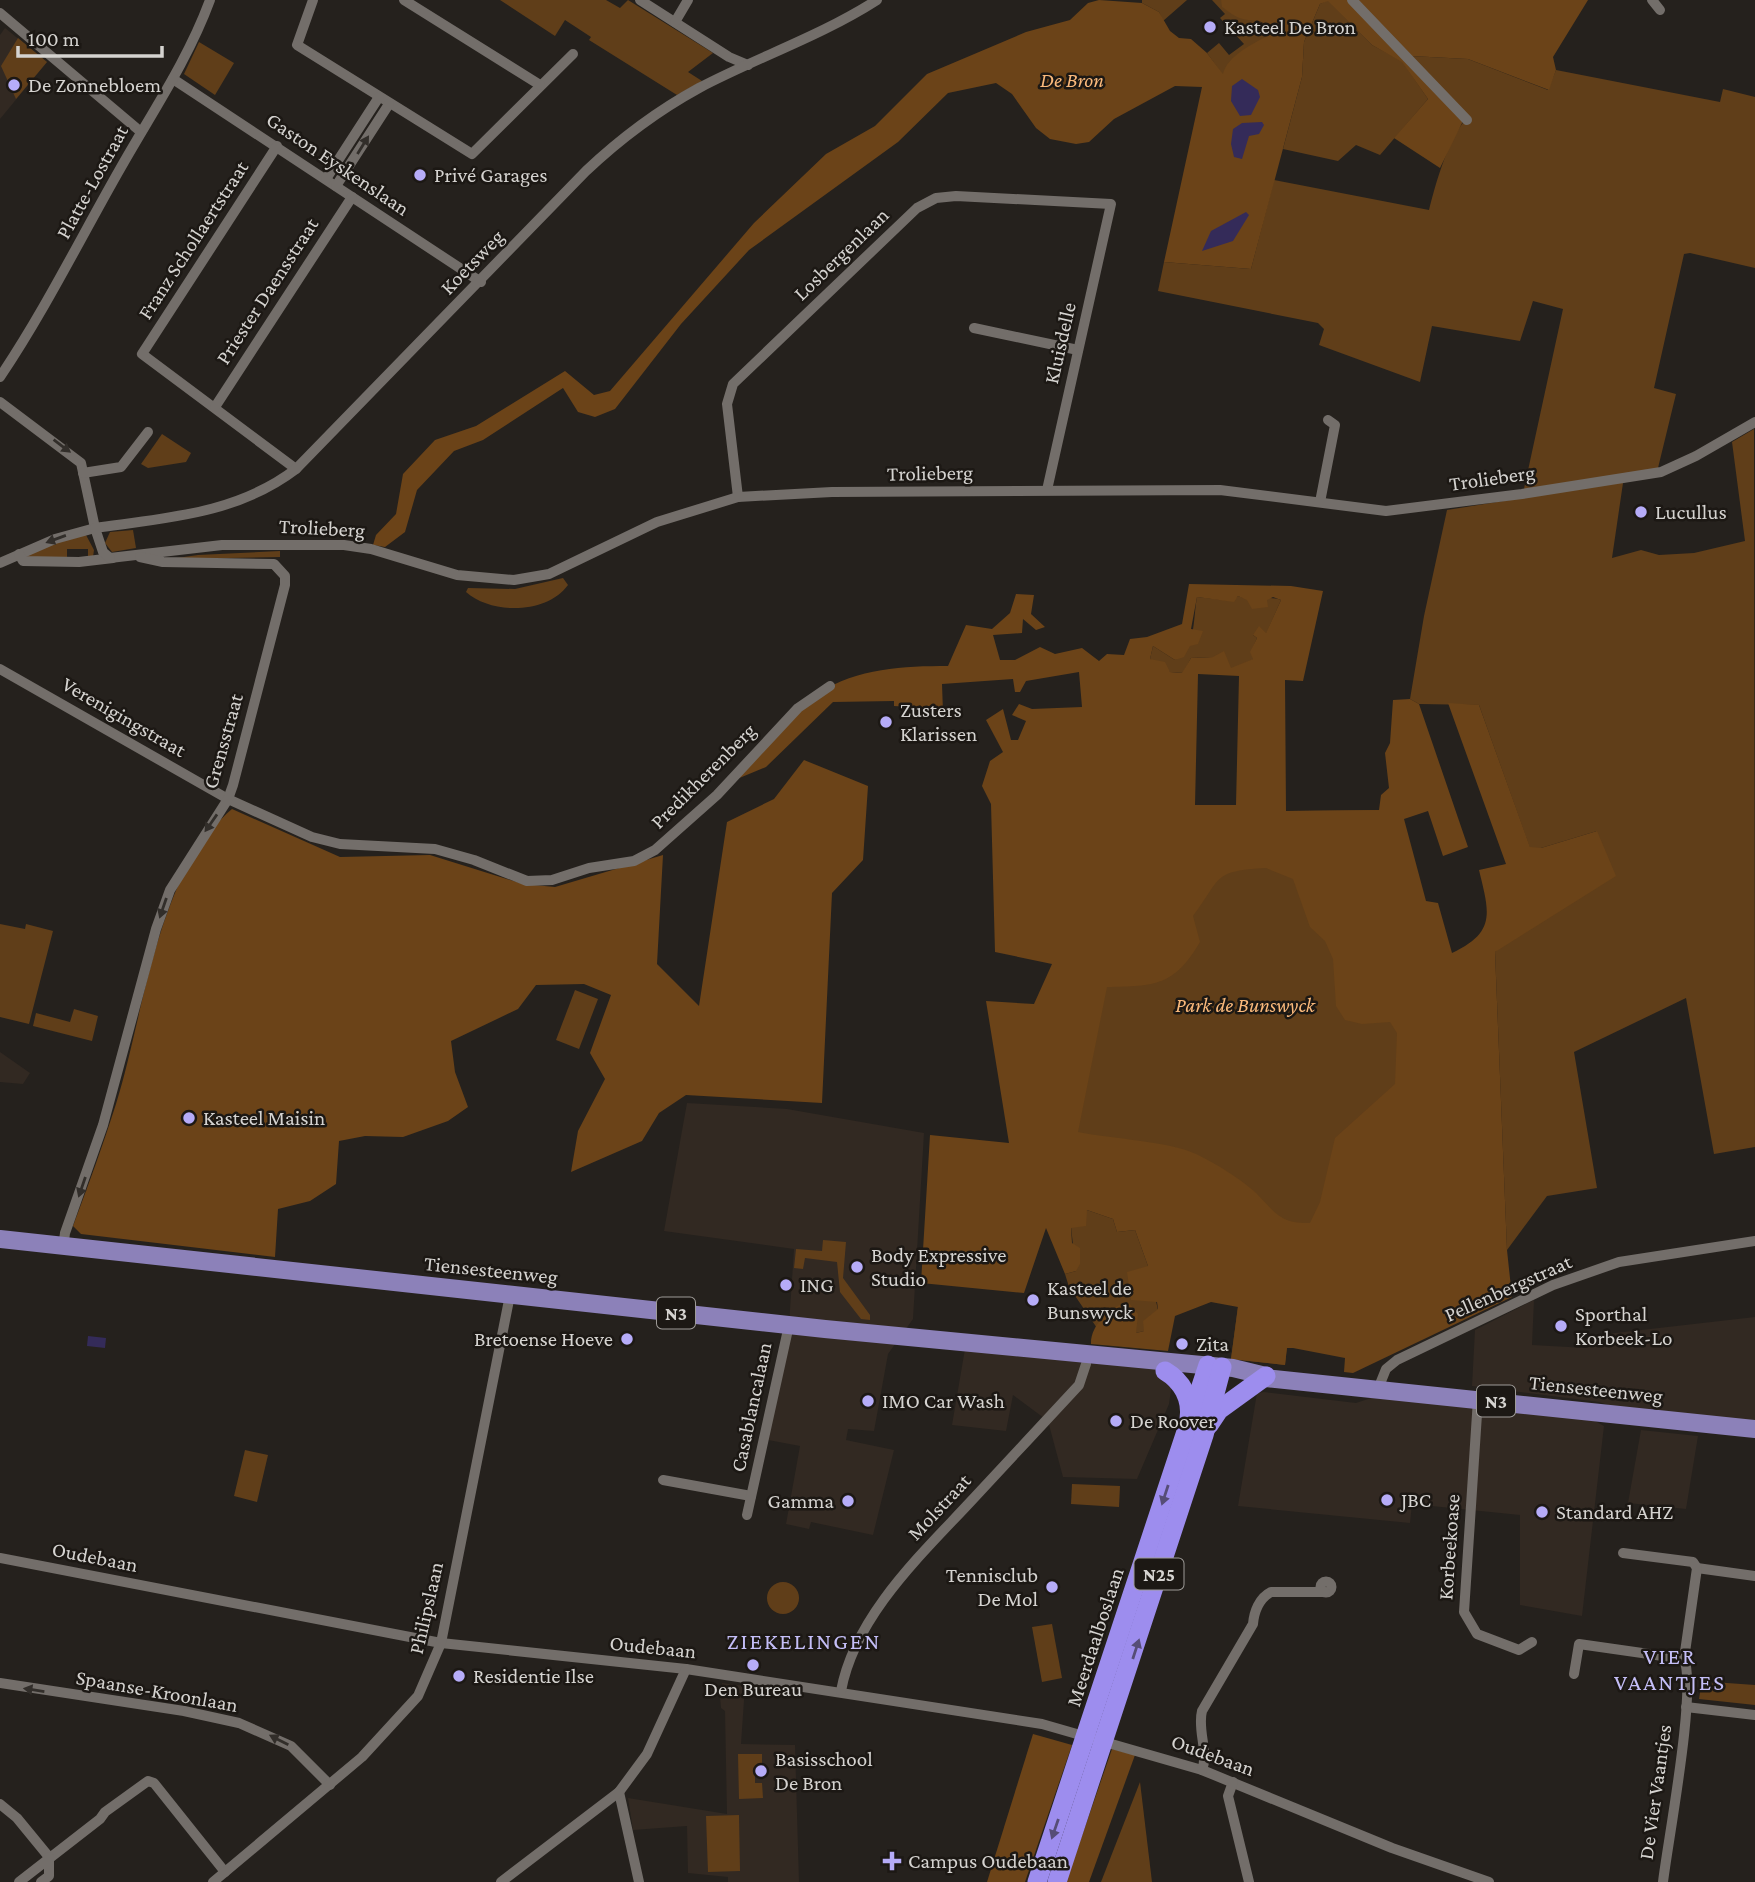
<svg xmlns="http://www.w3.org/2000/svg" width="1755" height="1882" viewBox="0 0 1755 1882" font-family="'Crimson Pro',serif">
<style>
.built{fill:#322922}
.green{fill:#603e19}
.forest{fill:#6b4318;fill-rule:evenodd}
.water{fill:#342b59}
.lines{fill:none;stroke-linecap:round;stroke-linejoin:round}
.street{stroke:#736e6a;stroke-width:10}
.primary{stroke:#8c81b9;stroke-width:18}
.highway{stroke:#9d8dee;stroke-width:19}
.oneway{fill:#322e2a}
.oneway2{fill:#564d76}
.poi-dot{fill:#b6acf8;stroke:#1c1814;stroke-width:2.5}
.labels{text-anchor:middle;stroke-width:5;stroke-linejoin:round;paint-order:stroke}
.shield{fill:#1c1814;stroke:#9e9b98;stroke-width:2}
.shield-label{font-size:19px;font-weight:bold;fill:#d5d3d0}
.poi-label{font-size:21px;fill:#d5d3d0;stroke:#1c1814;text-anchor:start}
.park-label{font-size:21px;font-style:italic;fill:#fab97b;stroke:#1c1814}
.street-label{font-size:21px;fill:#d5d3d0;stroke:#1c1814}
.neighbourhood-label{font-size:23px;letter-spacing:2px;fill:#c4bef7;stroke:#1c1814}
</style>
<rect width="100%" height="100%" fill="#25211d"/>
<!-- built -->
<g class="built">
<polygon points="5,28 47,62 0,119 0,35"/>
<polygon points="0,1052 30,1073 23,1084 0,1082"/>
<polygon points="687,1103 787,1109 924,1133 913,1319 888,1354 874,1431 848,1429 846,1440 894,1450 873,1535 811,1522 809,1529 786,1524 800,1446 763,1439 789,1325 794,1249 664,1231"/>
<polygon points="1534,1300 1532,1345 1587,1348 1589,1336 1755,1317 1755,1429 1644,1417 1599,1402 1472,1386 1475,1330"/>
<polygon points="966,1343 1175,1362 1169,1404 1137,1479 1063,1477 1048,1421 1013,1395 1006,1431 952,1425"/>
<polygon points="1264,1392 1356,1403 1374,1397 1573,1409 1604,1426 1582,1616 1520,1605 1520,1515 1412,1504 1410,1523 1238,1506 1257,1393"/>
<polygon points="1641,1430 1698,1436 1686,1509 1628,1503"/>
<polygon points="722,1683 745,1686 741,1744 795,1745 799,1882 728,1882 728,1877 688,1873 687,1826 633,1830 628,1798 727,1814 725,1711 721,1708 720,1696"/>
</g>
<!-- green -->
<g class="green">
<polygon points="500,0 606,0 620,8 628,0 713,53 688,72 702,81 677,95 589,40 591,37 565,20 555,36"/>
<polygon points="1142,0 1187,0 1163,21 1159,12 1142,3"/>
<polygon points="1212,0 1221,0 1269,27 1269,35 1223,75 1207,53 1219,43 1229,55 1244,44 1220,18 1225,14"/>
<polygon points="1328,0 1372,45 1402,61 1428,99 1380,155 1356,145 1338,161 1283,149 1302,77 1304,42 1320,4"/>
<polygon points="18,38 47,62 16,99 1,66"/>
<polygon points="199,42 234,63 215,95 184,74"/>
<path d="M 1411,56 L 1468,59 L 1548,90 L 1556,70 L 1720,102 L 1723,89 L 1755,97 L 1755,268 L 1690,253 L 1684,254 L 1654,388 L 1676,394 L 1658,468 L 1623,483 L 1612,558 L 1641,550 L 1659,555 L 1694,553 L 1745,541 L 1732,442 L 1754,429 L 1755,1147 L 1714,1154 L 1686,998 L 1574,1052 L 1597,1188 L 1547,1196 L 1507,1250 L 1495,952 L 1597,831 L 1541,848 L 1530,848 L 1479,705 L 1419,704 L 1410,699 L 1424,616 L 1447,510 L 1522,498 L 1563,309 L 1533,301 L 1520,341 L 1432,326 L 1420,382 L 1319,345 L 1324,329 L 1318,323 L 1158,291 L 1164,262 L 1251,269 L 1274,180 L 1429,210 C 1435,186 1450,131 1469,117 Z"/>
<polygon points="162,434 191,453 186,462 148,468 141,464"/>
<polygon points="133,530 136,548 112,552 105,543 110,532"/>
<polygon points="86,535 94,550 93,557 88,558 88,549 67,549 67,558 24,557 50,544"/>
<polygon points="280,551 280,557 170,559 198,555"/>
<path d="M 563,578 L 568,585 C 547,614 492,615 466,592 L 468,588 L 515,589 Z"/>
<path d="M 1238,596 C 1253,602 1267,595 1281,600 L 1266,634 L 1253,635 L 1257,638 L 1251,652 L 1254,659 L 1231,669 L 1213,657 L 1191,658 L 1183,673 L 1170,672 L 1150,659 L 1153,646 L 1175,660 C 1196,651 1193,618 1197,597 L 1233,601 Z"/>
<polygon points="1387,810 1451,971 1367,1339 1288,1335 1285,1365 1231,1359 1238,1306 1068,1144 1070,1006 1285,811"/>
<polygon points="0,924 25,929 26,924 53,931 29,1024 0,1017"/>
<polygon points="575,990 598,999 579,1049 556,1040"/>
<polygon points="74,1009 98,1016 92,1041 33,1026 36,1013 70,1022"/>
<polygon points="1087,1210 1113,1219 1117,1232 1135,1230 1148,1266 1158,1310 1144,1321 1144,1331 1136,1333 1136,1326 1102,1319 1097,1328 1069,1287 1065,1274 1076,1271 1071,1227"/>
<polygon points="823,1240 846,1242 843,1278 870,1315 870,1320 861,1319 840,1292 837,1262 805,1258 803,1269 794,1268 796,1249 822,1251"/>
<polygon points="245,1450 268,1455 257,1502 234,1496"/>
<polygon points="1072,1484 1120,1486 1119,1507 1071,1504"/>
<circle cx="783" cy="1598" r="16"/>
<polygon points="1052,1624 1062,1678 1042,1682 1032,1627"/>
<polygon points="1713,1682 1755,1685 1755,1705 1699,1699 1701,1686 1711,1687"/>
<polygon points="738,1754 762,1754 762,1770 755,1771 755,1783 762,1783 763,1798 739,1799"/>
<polygon points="1140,1782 1152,1882 1101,1882"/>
<polygon points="739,1815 740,1871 708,1872 706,1816"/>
</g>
<!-- forest -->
<g class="forest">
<path d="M 1099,0 L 1142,3 L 1159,12 L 1170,31 L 1179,38 L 1191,39 L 1207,53 L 1223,74 C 1228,55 1253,44 1269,35 L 1269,27 C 1259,18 1254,22 1243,19 C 1236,18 1228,11 1222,7 L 1221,0 L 1588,0 L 1553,57 L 1556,70 L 1549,90 L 1468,59 L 1411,56 L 1463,121 L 1440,168 L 1394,138 L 1428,99 L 1402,62 L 1372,45 L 1328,1 L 1320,4 L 1304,42 L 1302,77 L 1251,269 L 1164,262 L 1202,87 L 1175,86 L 1114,119 L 1089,142 L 1076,144 L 1050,139 L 1036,128 L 1012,94 L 996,83 L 948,93 L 898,142 L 749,250 L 681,324 L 615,409 L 595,417 L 578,412 L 563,388 L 483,440 L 454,451 L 417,490 L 405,532 L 385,547 L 373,545 L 376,535 L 396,514 L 403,474 L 435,440 L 476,426 L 565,371 L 594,395 L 610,391 L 754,223 L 826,154 L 875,126 L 927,74 L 1026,32 L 1070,20 L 1088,3 Z"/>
<path d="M 1189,584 L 1291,586 L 1323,591 L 1303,681 L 1285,680 L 1286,811 L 1379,810 L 1381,795 L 1389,788 L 1385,753 L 1390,743 L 1393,700 L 1410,699 L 1419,704 L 1468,847 L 1443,856 L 1428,811 L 1404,819 L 1426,901 L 1438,903 L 1452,953 C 1497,932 1489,912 1479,870 L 1506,864 L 1448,703 L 1479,705 L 1530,847 L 1541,848 L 1597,831 L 1616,876 L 1495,952 L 1507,1250 L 1512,1297 L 1353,1373 L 1344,1372 L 1345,1358 L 1293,1348 L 1287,1348 L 1285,1365 L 1231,1359 L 1238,1307 L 1211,1302 L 1175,1316 L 1168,1351 L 1091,1344 C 1090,1326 1111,1304 1129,1303 L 1138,1314 L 1136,1333 L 1144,1331 L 1143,1321 L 1158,1309 L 1157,1302 L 1131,1300 L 1127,1272 L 1148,1266 L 1135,1230 L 1117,1232 L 1113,1219 L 1087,1210 L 1086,1226 L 1071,1228 L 1072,1243 L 1080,1248 L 1080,1264 L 1076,1271 L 1065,1274 L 1046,1228 L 1024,1293 L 921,1283 L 930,1135 L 1009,1143 L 986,1001 L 1034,1004 L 1052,964 L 995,952 L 991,804 L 982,786 L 990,761 L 1003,752 L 986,720 L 1003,709 L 1011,740 L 1018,740 L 1026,721 L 1012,715 L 1019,704 L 1032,709 L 1082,707 L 1079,672 L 1026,681 L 1020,692 L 1015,692 L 1013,679 L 942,684 L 943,712 L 911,714 L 911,707 L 894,706 L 894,701 L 833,702 L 766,767 L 737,779 C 758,757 796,708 819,693 C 857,668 904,666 948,666 L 966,625 L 992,629 L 1010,613 L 1016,594 L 1034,595 L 1031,614 L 1045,627 L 1036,630 L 1023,619 L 1022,633 L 993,635 L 1000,660 L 1015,660 L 1040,647 L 1055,654 L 1082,648 L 1099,661 L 1107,654 L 1124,655 L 1130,639 L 1147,637 L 1182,624 ZM 1238,596 L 1247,600 L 1252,609 L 1268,607 L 1267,600 L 1273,597 L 1281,600 L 1266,633 L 1259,626 L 1253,635 L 1257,638 L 1250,652 L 1253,659 L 1231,668 L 1224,651 L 1213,657 L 1191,658 L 1182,673 L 1170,672 L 1165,662 L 1150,659 L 1153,646 L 1175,660 L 1184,657 L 1190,646 L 1198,644 L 1203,631 L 1191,629 L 1197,597 L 1234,602 ZM 1198,674 L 1239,676 L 1236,805 L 1195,805 ZM 1266,868 L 1293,879 L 1310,927 L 1325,941 L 1333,959 L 1336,1006 L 1345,1020 L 1362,1024 L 1390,1022 L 1397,1033 L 1395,1084 L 1335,1138 L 1320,1202 L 1310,1223 C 1280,1224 1275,1212 1256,1193 C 1241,1179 1215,1163 1196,1154 C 1168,1141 1112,1139 1078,1132 L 1107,987 C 1156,986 1174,986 1200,942 L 1193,916 C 1222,878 1211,871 1266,868 Z"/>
<path d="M 804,760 L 868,786 L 863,860 L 832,893 L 822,1103 L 686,1095 L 659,1113 L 642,1141 L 571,1172 L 578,1131 L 605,1079 L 590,1053 L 611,995 L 584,984 L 536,985 L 518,1009 L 451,1041 L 455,1072 L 468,1107 L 448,1121 L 403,1137 L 365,1136 L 339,1141 L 336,1184 L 310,1201 L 278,1209 L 275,1257 L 81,1234 L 73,1226 C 88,1186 103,1145 116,1104 C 144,1015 157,872 232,809 L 340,857 L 430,855 L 523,884 L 555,887 L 663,855 L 657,964 L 699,1006 L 727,822 L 774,799 Z"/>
<polygon points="1033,1734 1072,1745 1025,1882 987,1882"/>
<polygon points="1112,1749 1135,1755 1089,1882 1066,1882"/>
</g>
<!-- water -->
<g class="water">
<polygon points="1242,79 1258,90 1260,97 1251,115 1240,116 1231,101 1232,86"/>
<polygon points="1262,122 1264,125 1259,134 1249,136 1242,159 1234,157 1231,144 1233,129 1242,123"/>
<polygon points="1246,212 1249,215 1233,241 1202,251 1211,231"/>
<polygon points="88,1336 106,1338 105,1348 87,1346"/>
</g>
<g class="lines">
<!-- street -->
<g class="street">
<polyline points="313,0 297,45 472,154 573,54"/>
<polyline points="404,0 540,85"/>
<polyline points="640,0 729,57 748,65"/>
<polyline points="1352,0 1467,120"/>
<polyline points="1652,0 1660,10"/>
<polyline points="0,13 141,132"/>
<polyline points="675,22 688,0"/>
<polyline points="173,79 481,282"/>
<polyline points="277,146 142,354 296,469"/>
<polyline points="326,179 379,97"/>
<polyline points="336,186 389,104"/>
<polyline points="974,328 1078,350"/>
<path d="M 0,377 C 45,310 80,239 120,169 C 151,114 188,60 210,0"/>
<polyline points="0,402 81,463 95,528 55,539 0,563"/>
<polyline points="215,407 352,197"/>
<polyline points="83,473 121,467 148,432"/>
<polyline points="738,497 727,404 733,384 917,208 936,198 956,196 1111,204 1047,490"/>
<polyline points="1320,502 1335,425 1328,420"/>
<polyline points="19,554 23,561 79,562 113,558"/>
<polyline points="110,558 222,545 344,545 371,549 457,575 514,580 549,574 657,522 738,497 832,492 1220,490 1386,511 1522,494 1661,472 1696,456 1755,422"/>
<path d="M 110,558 L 103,552 L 95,528 C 166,518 237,514 296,469 L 586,171 C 621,138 657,111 699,88 C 758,57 821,36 877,0"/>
<polyline points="0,669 228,799 312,837 340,844 435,849 474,860 527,881 552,880 589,868 634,861 655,850 717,795 798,708 830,686"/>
<polyline points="63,1248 65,1233 103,1125 156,929 170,890 228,799 233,785 285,585 285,576 274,564 163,562 140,557"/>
<polyline points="1378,1389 1386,1369 1397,1360 1553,1285 1619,1262 1755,1241"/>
<polyline points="1478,1399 1464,1612 1477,1634 1519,1650 1532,1642"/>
<polyline points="663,1480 751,1496"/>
<polyline points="747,1515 789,1325"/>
<polyline points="0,1558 441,1643 686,1669 1042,1724 1202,1770 1392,1848 1489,1882"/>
<polyline points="1697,1568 1755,1576"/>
<circle cx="1326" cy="1587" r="5.5"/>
<polyline points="1574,1674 1579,1644 1684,1659 1697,1568 1693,1562 1623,1553"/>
<polyline points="0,1683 184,1711 239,1723 291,1746 330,1785"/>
<path d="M 841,1691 C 855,1615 923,1553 973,1499 C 1008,1461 1044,1423 1079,1385 L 1086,1364"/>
<polyline points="1686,1707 1755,1715"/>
<path d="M 1202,1770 C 1209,1752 1197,1730 1202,1711 L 1253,1624 C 1254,1612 1259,1598 1271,1592 L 1325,1592"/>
<polyline points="1233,1782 1228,1796 1249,1882"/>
<polyline points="619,1792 639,1882"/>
<polyline points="0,1804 17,1818 49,1857"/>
<polyline points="19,1882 100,1819 105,1812 148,1781 154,1783 225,1872"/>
<polyline points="41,1882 49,1876 49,1857"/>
<polyline points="213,1882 362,1757 418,1696 441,1643 510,1295"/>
<polyline points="501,1882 619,1792 647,1754 686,1669"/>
<path d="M 1663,1882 C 1668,1840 1697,1689 1684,1659"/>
</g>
<!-- primary -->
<g class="primary">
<polyline points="0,1239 825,1329 1233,1368 1266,1376"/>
<polyline points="1255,1377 1755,1429"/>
</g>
<!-- highway -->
<g class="highway">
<path d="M 1165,1371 C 1182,1381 1192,1399 1189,1419"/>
<polyline points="1209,1425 1219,1410 1266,1376"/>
<polyline points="1037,1882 1208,1365"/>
<polyline points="1057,1882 1204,1435 1222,1367"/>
</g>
</g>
<!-- one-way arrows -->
<defs><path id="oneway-solid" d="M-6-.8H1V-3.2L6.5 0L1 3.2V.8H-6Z" transform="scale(1.75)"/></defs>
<g class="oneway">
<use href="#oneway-solid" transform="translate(363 145) rotate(-58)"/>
<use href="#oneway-solid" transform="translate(62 446) rotate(37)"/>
<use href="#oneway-solid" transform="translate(56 539) rotate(160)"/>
<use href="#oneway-solid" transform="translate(211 823) rotate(125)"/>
<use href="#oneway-solid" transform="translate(163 908) rotate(109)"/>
<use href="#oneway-solid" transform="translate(82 1187) rotate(109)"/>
<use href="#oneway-solid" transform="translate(34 1690) rotate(-171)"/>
<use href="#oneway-solid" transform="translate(279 1740) rotate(-153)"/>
</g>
<g class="oneway2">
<use href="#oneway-solid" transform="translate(1165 1495) rotate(108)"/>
<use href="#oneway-solid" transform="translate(1136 1649) rotate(-72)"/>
<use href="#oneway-solid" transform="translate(1055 1829) rotate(109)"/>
</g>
<!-- markers -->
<g class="poi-dot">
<circle cx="1210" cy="27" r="7"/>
<circle cx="14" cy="85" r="7"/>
<circle cx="420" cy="175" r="7"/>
<circle cx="1641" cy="512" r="7"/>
<circle cx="886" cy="722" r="7"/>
<circle cx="189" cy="1118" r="7"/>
<circle cx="857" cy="1267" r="7"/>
<circle cx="786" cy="1285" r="7"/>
<circle cx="1033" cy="1300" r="7"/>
<circle cx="1561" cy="1326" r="7"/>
<circle cx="627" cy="1339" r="7"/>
<circle cx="1182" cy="1344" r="7"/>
<circle cx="868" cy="1401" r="7"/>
<circle cx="1116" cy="1421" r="7"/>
<circle cx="1387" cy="1500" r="7"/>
<circle cx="848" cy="1501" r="7"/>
<circle cx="1542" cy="1512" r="7"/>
<circle cx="1052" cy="1587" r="7"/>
<circle cx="753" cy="1665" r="7"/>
<circle cx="459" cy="1676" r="7"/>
<circle cx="761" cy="1771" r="7"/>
<path d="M888.5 1850.5h7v7h7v7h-7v7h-7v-7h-7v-7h7z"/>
</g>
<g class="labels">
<!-- shield labels -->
<g class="shield">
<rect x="657" y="1297.5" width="38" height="31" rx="5"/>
<rect x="1477" y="1385.5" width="38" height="31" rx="5"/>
<rect x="1134.5" y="1558.5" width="49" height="31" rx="5"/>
</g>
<g class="shield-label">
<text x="676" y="1320">N3</text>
<text x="1496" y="1408">N3</text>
<text x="1159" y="1581">N25</text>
</g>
<!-- poi labels -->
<g class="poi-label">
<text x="1224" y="34">Kasteel De Bron</text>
<text x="28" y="92">De Zonnebloem</text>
<text x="434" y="182">Privé Garages</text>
<text x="1655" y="519">Lucullus</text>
<text x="900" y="717">Zusters<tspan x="900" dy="24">Klarissen</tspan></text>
<text x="203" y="1125">Kasteel Maisin</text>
<text x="871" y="1262">Body Expressive<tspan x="871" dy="24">Studio</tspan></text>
<text x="800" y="1292">ING</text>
<text x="1047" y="1295">Kasteel de<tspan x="1047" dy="24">Bunswyck</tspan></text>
<text x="1575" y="1321">Sporthal<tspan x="1575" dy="24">Korbeek-Lo</tspan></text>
<text x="613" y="1346" text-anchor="end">Bretoense Hoeve</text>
<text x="1196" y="1351">Zita</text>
<text x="882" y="1408">IMO Car Wash</text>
<text x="1130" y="1428">De Roover</text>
<text x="1401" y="1507">JBC</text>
<text x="834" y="1508" text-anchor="end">Gamma</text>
<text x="1556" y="1519">Standard AHZ</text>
<text x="1038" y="1582" text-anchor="end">Tennisclub<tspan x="1038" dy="24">De Mol</tspan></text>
<text x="473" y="1683">Residentie Ilse</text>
<text x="753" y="1696" text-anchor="middle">Den Bureau</text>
<text x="775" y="1766">Basisschool<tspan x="775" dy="24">De Bron</tspan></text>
<text x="908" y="1868">Campus Oudebaan</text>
</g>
<!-- park labels -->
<g class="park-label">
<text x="1072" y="87">De Bron</text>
<text x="1245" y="1012">Park de Bunswyck</text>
</g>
<!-- street labels -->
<g class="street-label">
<text transform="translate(338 164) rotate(34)" y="7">Gaston Eyskenslaan</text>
<text transform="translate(92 182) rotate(-61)" y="7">Platte-Lostraat</text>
<text transform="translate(193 240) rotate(-57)" y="7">Franz Schollaertstraat</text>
<text transform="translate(841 254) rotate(-44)" y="7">Losbergenlaan</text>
<text transform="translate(472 262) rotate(-46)" y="7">Koetsweg</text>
<text transform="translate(267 291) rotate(-57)" y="7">Priester Daensstraat</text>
<text transform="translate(1060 343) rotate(-77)" y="7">Kluisdelle</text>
<text transform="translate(930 473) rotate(-1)" y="7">Trolieberg</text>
<text transform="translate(1492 478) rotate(-8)" y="7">Trolieberg</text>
<text transform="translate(322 528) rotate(3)" y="7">Trolieberg</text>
<text transform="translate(124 717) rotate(30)" y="7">Verenigingstraat</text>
<text transform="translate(223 741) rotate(-74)" y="7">Grensstraat</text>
<text transform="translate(703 776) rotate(-45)" y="7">Predikherenberg</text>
<text transform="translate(491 1270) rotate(6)" y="7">Tiensesteenweg</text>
<text transform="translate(1508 1288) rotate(-24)" y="7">Pellenbergstraat</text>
<text transform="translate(1596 1389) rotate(6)" y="7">Tiensesteenweg</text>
<text transform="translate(751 1407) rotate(-78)" y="7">Casablancalaan</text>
<text transform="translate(939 1507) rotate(-47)" y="7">Molstraat</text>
<text transform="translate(1449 1547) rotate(-86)" y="7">Korbeekoase</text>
<text transform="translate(95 1557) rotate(11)" y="7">Oudebaan</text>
<text transform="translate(426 1608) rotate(-77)" y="7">Philipslaan</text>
<text transform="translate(1095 1637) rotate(-72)" y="7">Meerdaalboslaan</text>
<text transform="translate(653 1647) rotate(6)" y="7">Oudebaan</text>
<text transform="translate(157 1691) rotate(10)" y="7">Spaanse-Kroonlaan</text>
<text transform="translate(1213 1755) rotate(20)" y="7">Oudebaan</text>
<text transform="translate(1655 1792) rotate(-82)" y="7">De Vier Vaantjes</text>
</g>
<!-- neighbourhood labels -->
<g class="neighbourhood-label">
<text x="804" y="1649">ZIEKELINGEN</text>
<text x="1670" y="1664">VIER<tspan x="1670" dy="26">VAANTJES</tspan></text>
</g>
</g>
<!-- scale -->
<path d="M18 46v10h144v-10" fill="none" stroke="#d5d3d0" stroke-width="3.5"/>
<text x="28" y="46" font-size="21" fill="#d5d3d0" stroke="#1c1814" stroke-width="5" paint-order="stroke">100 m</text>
</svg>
